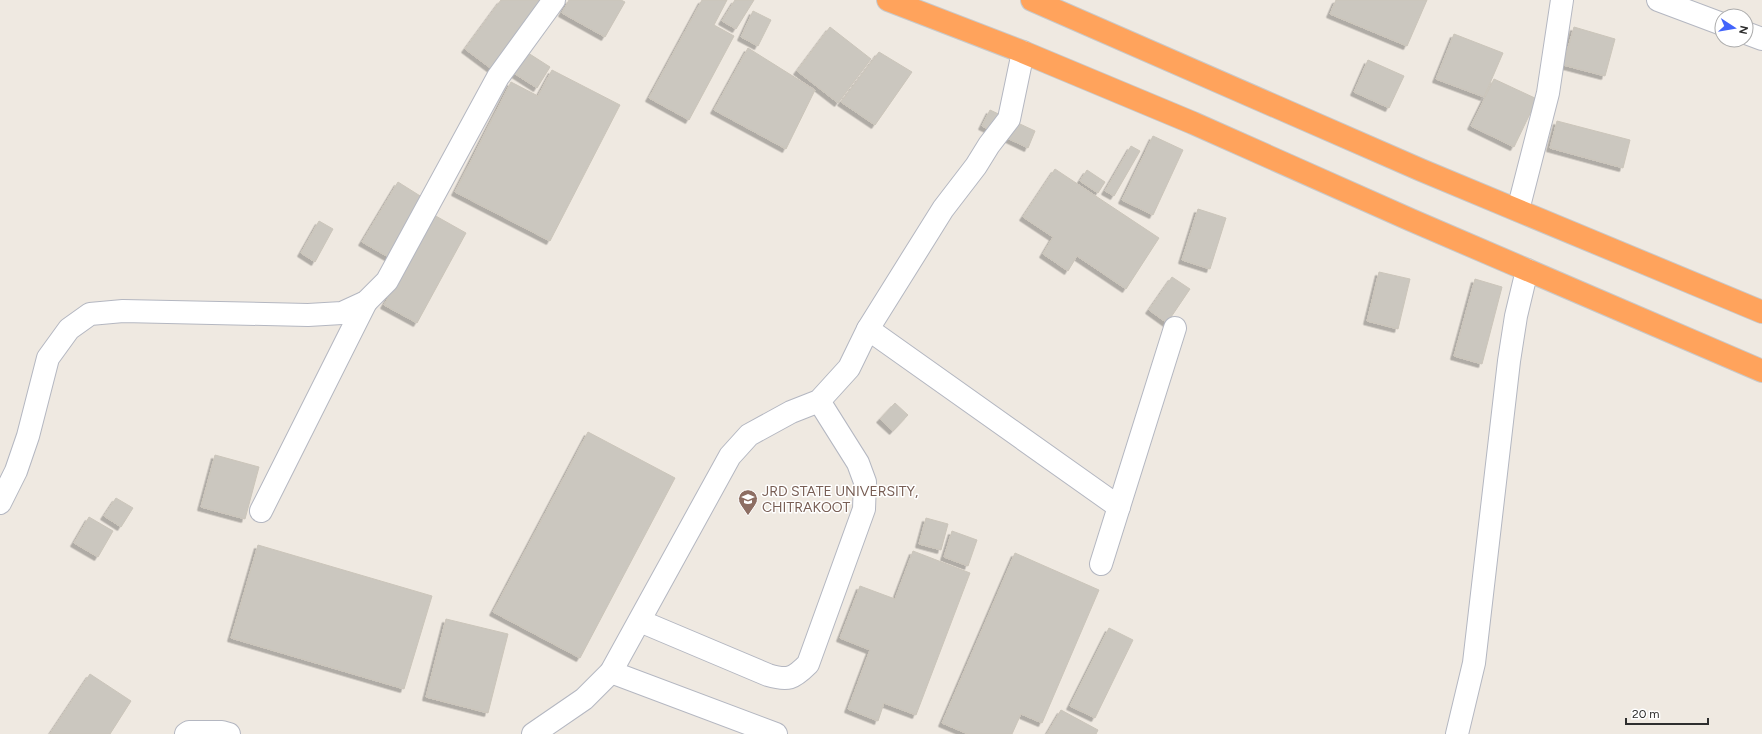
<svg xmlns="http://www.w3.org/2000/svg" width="1762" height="734" viewBox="0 0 1762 734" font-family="Figtree,sans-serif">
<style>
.building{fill:#cbc7bf;stroke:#cbc5ba;filter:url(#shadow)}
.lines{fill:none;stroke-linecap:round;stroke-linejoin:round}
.minor-casing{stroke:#b4b7c1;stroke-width:24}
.highway-casing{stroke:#c9c9c9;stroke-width:24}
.minor{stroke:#fff;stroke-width:22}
.highway{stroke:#ffa35c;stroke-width:22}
.labels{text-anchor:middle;stroke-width:3;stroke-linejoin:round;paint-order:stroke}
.education-label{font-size:14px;fill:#785e54;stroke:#fff;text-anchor:start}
</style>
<defs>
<filter id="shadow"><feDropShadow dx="-3.5" dy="3.5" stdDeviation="0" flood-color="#0004"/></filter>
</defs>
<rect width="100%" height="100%" fill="#efe9e1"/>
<!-- building -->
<g class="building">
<polygon points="501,0 543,0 493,70 465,49"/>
<polygon points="569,0 621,0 625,2 605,37 562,13"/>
<polygon points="702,0 727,0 714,25 734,36 689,120 649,98"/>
<polygon points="735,0 754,0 736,29 722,21"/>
<polygon points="1336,0 1427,0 1407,46 1330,14"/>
<polygon points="753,11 771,20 758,46 741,37"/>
<polygon points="830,27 871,59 838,103 797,71"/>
<polygon points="1574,27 1615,39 1605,76 1563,65"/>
<polygon points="1454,34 1503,53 1484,97 1436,79"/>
<polygon points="748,48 815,90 786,149 714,110"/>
<polygon points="525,51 550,67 537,88 512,72"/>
<polygon points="879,52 912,72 875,125 841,102"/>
<polygon points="1368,60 1404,76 1389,108 1354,92"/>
<polygon points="552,70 620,105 550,241 455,192 511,82 538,96"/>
<polygon points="1494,79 1537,99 1514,147 1471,126"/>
<polygon points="990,110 1035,131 1028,148 982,126"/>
<polygon points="1557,121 1630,140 1623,168 1550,148"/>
<polygon points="1153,136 1183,150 1153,215 1122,200"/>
<polygon points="1131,146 1140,151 1114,196 1105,191"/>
<polygon points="1055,169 1159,238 1126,289 1077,256 1068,271 1043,254 1053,237 1023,217"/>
<polygon points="1087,170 1105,182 1098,193 1080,181"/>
<polygon points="398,182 425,199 390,258 362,242"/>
<polygon points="1198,209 1226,218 1210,269 1182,260"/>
<polygon points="434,215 466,233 417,323 384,305"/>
<polygon points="319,221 333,229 315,262 301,253"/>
<polygon points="1379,272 1410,279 1398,329 1367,321"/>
<polygon points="1172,277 1190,289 1167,323 1149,310"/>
<polygon points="1475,279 1502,287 1482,364 1454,356"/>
<polygon points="895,403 908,415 893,431 880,419"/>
<polygon points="588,432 675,478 580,658 493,612"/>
<polygon points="215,455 259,467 245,519 201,507"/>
<polygon points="116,498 133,508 121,527 104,516"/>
<polygon points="89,517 113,531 98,557 74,543"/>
<polygon points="926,518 948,524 941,550 919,544"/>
<polygon points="952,531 977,540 968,566 944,557"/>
<polygon points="258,545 432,596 404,689 231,638"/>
<polygon points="913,551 970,573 916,715 884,703 878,721 848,709 870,650 840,638 860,586 895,599"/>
<polygon points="1015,553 1099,590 1042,723 1021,714 1012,734 968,734 942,723"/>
<polygon points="446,619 508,634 488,713 426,697"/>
<polygon points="1109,628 1133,640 1095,718 1070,706"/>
<polygon points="90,674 131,701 110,734 50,734"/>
<polygon points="1061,710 1098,730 1096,734 1047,734"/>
</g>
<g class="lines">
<!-- minor casing -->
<g class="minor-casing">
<g id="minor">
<polyline points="1658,0 1722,24"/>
<polyline points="1746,33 1762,39"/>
<polyline points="1518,210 1548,93 1562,0"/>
<polyline points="868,329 1119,507"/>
<polyline points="0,503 16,471 28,436 48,358 69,329 90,314 123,311 308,315 342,313 366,302 387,281 498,77 554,0"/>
<polyline points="261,511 366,302"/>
<polyline points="1101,564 1175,328"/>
<path d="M 640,621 L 768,675 C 788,681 793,679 808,664 L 864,509 L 865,482 L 858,463 L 819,401"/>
<polyline points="611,672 776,734"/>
<polyline points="186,734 189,732 222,732 229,734"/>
<polyline points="533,734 584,699 611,672 730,456 749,435 791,412 819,401 849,368 868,329 943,209 976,166 989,145 1009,119 1023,52"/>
<polyline points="1457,734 1474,663 1509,361 1516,316 1527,270"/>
</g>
</g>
<!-- highway casing -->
<g class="highway-casing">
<g id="highway">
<polyline points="888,0 1023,52 1193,123 1411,220 1762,371"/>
<polyline points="1032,0 1421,170 1762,312"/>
</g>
</g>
<!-- minor -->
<use href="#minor" class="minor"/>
<!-- highway -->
<use href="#highway" class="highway"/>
</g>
<!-- icons -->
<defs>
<g id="university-pin" transform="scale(1)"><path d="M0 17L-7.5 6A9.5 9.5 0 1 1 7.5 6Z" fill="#8d6e63" stroke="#fff"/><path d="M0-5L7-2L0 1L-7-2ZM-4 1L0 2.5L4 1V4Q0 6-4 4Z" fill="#fff"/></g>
</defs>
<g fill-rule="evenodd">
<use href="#university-pin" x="748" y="499"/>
</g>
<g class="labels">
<!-- education labels -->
<g class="education-label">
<text x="762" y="496">JRD STATE UNIVERSITY,<tspan x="762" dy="16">CHITRAKOOT</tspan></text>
</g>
</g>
<!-- north arrow -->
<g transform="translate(1734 28) rotate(102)"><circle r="19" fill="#ffffff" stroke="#ababab"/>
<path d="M0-3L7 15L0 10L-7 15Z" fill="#4264fb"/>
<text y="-6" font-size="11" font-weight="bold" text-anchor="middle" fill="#2e2e2e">N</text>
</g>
<!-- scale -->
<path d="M1626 718v6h82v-6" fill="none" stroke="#2e2e2e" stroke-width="2"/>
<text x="1632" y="718" font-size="12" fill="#2e2e2e" stroke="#ffffff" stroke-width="3" paint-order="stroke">20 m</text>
</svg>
